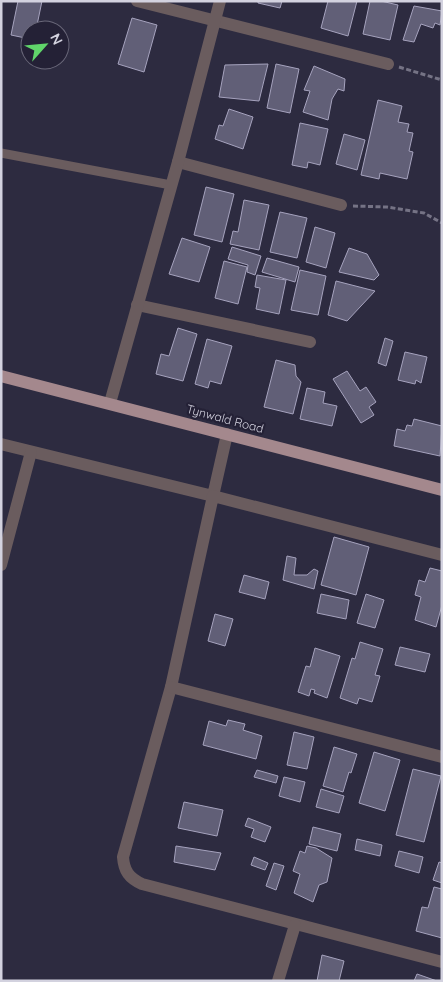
<svg xmlns="http://www.w3.org/2000/svg" width="443" height="982" viewBox="0 0 443 982" font-family="Quicksand,sans-serif">
<style>
.building{fill:#615f77;stroke:#a6a3be}
.lines{fill:none;stroke-linecap:round;stroke-linejoin:round}
.path{stroke:#757385;stroke-width:3;stroke-dasharray:5 2.5;stroke-linecap:butt}
.lane{stroke:#6a5c5e;stroke-width:9}
.street{stroke:#6a5c5e;stroke-width:12}
.primary{stroke:#a4888d;stroke-width:12}
.labels{text-anchor:middle;stroke-width:4.5;stroke-linejoin:round;paint-order:stroke}
.street-label{font-size:12px;fill:#d3d2df;stroke:#242136}
</style>
<rect width="100%" height="100%" fill="#2d2b40"/>
<!-- building -->
<g class="building">
<polygon points="18,1 42,1 36,30 30,30 30,39 11,35"/>
<polygon points="258,1 282,1 280,8 258,3"/>
<polygon points="328,1 357,1 348,36 321,28"/>
<polygon points="370,1 381,1 398,5 390,40 363,34"/>
<polygon points="414,6 442,11 440,25 435,23 433,28 421,24 414,42 403,40"/>
<polygon points="132,18 157,25 144,72 118,64"/>
<polygon points="268,64 259,101 219,97 225,65"/>
<polygon points="276,64 299,69 290,113 267,108"/>
<polygon points="314,66 345,79 344,91 338,89 332,99 328,120 303,112 310,91 304,90"/>
<polygon points="378,100 402,106 398,122 409,124 407,132 413,133 409,151 413,152 407,179 380,173 379,179 361,175"/>
<polygon points="229,109 253,117 243,149 215,139 219,125 223,126"/>
<polygon points="300,123 328,129 320,165 308,162 307,168 292,165"/>
<polygon points="344,134 365,140 357,170 336,164"/>
<polygon points="206,187 234,194 222,242 194,235"/>
<polygon points="244,200 269,205 259,250 230,244 233,231 238,232"/>
<polygon points="280,212 307,218 297,258 270,252"/>
<polygon points="315,227 335,233 326,268 306,262"/>
<polygon points="182,238 210,247 199,282 169,274"/>
<polygon points="232,247 261,256 255,275 247,272 248,265 228,259"/>
<polygon points="349,248 367,254 379,275 374,280 339,272"/>
<polygon points="267,258 299,267 295,282 262,272"/>
<polygon points="224,261 247,267 238,304 215,298"/>
<polygon points="300,270 326,276 318,315 291,310"/>
<polygon points="257,275 286,280 279,314 256,309 260,288 255,287"/>
<polygon points="336,281 375,291 347,321 328,315"/>
<polygon points="178,328 197,334 183,381 156,374 161,354 169,356"/>
<polygon points="385,338 393,341 386,366 378,363"/>
<polygon points="207,339 232,346 221,384 210,381 208,388 195,384"/>
<polygon points="405,352 427,357 421,383 416,380 415,384 398,380"/>
<polygon points="276,360 295,365 296,376 301,382 293,414 264,407"/>
<polygon points="347,371 360,391 366,387 376,402 369,407 374,415 361,423 333,379"/>
<polygon points="307,388 325,392 323,403 337,406 332,426 300,419"/>
<polygon points="414,419 442,426 440,456 394,446 397,429 405,431 407,425 412,426"/>
<polygon points="334,537 369,547 356,595 321,585"/>
<polygon points="287,556 296,558 294,575 307,575 314,569 318,571 314,589 283,580"/>
<polygon points="430,568 442,571 442,605 436,627 415,620 421,597 415,595 419,580 425,582"/>
<polygon points="244,575 269,582 265,599 239,592"/>
<polygon points="321,594 349,600 346,619 317,613"/>
<polygon points="366,594 384,600 375,628 357,623"/>
<polygon points="215,614 233,619 225,646 208,641"/>
<polygon points="360,642 383,649 375,675 380,676 372,702 359,698 357,704 340,698 352,658 355,659"/>
<polygon points="400,647 430,654 425,672 395,665"/>
<polygon points="315,648 340,656 327,698 314,693 315,690 311,689 309,696 298,692 306,666 310,667"/>
<polygon points="228,720 245,724 243,730 262,736 256,759 203,745 209,721 226,726"/>
<polygon points="294,732 314,737 307,769 287,765"/>
<polygon points="334,747 357,754 351,773 349,772 343,792 323,786"/>
<polygon points="374,752 400,760 385,811 359,803"/>
<polygon points="413,769 441,776 424,842 396,835"/>
<polygon points="257,770 278,776 276,783 254,777"/>
<polygon points="284,777 305,782 300,802 279,796"/>
<polygon points="321,789 344,796 339,813 316,807"/>
<polygon points="184,802 223,810 217,836 178,828"/>
<polygon points="248,818 271,827 265,842 251,837 254,829 245,826"/>
<polygon points="313,827 341,834 337,851 309,844"/>
<polygon points="357,839 382,845 380,856 355,850"/>
<polygon points="176,846 221,853 215,870 174,862"/>
<polygon points="307,846 316,848 332,858 327,882 319,885 313,902 294,893 300,874 293,871 300,851 305,853"/>
<polygon points="399,851 423,857 419,873 395,866"/>
<polygon points="254,857 268,863 265,870 251,865"/>
<polygon points="439,862 442,863 442,883 433,880"/>
<polygon points="274,863 284,866 276,890 266,886"/>
<polygon points="434,887 442,889 442,938 416,931 422,907 428,908"/>
<polygon points="322,955 344,961 339,981 317,981"/>
<polygon points="417,974 437,981 414,981"/>
</g>
<g class="lines">
<!-- path -->
<g class="path">
<polyline points="399,67 442,80"/>
<polyline points="353,206 387,207 424,213 442,223"/>
</g>
<!-- lane -->
<polyline class="lane" points="1,153 171,185"/>
<!-- street -->
<g class="street">
<polyline points="137,1 388,64"/>
<polyline points="178,162 341,205"/>
<polyline points="137,305 310,342"/>
<polyline points="110,403 178,162 220,1"/>
<polyline points="1,444 213,496 227,434"/>
<path d="M 442,555 L 213,496 L 171,687 L 123,857 C 124,871 129,878 142,884 L 442,962"/>
<polyline points="1,565 31,452"/>
<polyline points="171,687 442,757"/>
<polyline points="278,981 295,925"/>
</g>
<!-- primary -->
<polyline class="primary" points="1,376 442,490"/>
</g>
<g class="labels">
<!-- street labels -->
<g class="street-label">
<text transform="translate(225 419) rotate(15)" y="4">Tynwald Road</text>
</g>
</g>
<!-- border -->
<rect width="443" height="982" fill="none" stroke="#d3d2df" stroke-width="5"/>
<!-- north arrow -->
<g transform="translate(45 45) rotate(63)"><circle r="24" fill="#242136" stroke="#6a687a"/>
<path d="M0-4L9 19L0 12L-9 19Z" fill="#60d56a"/>
<text y="-8" font-size="14" font-weight="bold" text-anchor="middle" fill="#d3d2df">N</text>
</g>
</svg>
